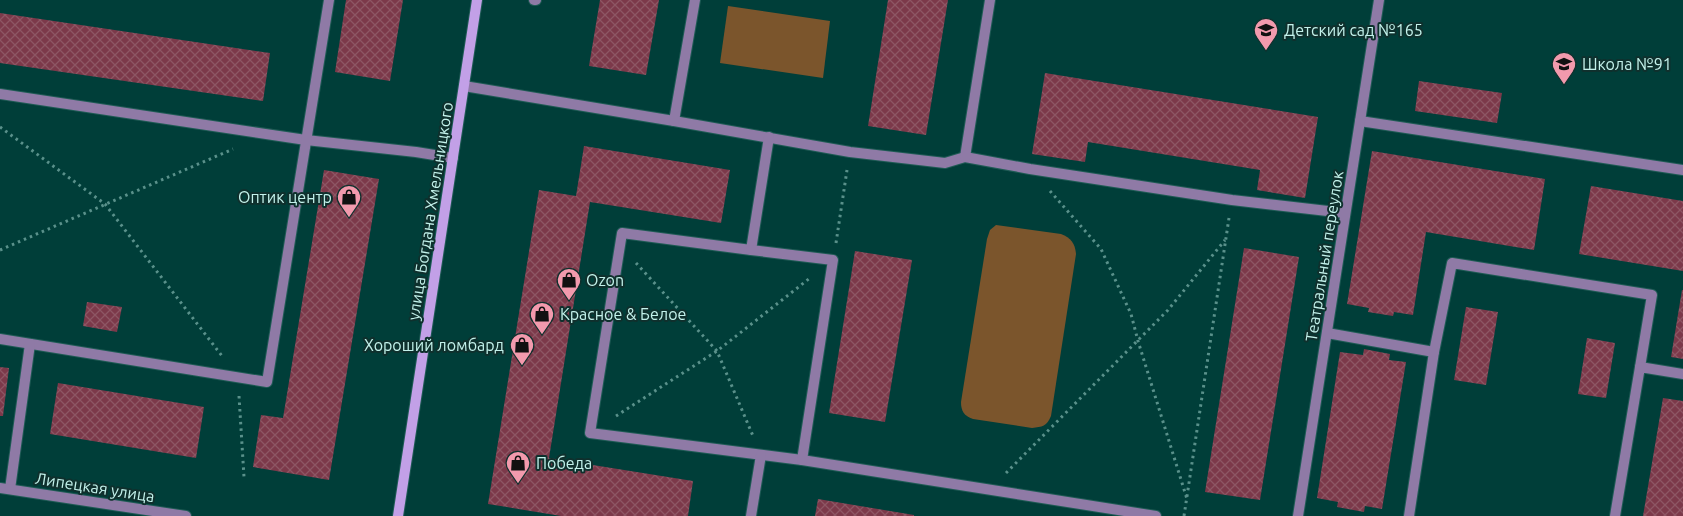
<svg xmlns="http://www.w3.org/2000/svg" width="1683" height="516" viewBox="0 0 1683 516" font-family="Ubuntu,sans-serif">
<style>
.grass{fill:#7b552c}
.building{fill:url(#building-cross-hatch)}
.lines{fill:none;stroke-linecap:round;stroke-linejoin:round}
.lane-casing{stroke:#1f5b55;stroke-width:12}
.street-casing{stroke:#1f5b55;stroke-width:12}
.secondary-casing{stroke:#1f5b55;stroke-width:12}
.path{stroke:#5a918b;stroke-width:3;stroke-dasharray:2.5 4;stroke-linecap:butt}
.lane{stroke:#8f7aa6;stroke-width:10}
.street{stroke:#8f7aa6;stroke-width:10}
.secondary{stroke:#c2a0e7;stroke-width:10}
.labels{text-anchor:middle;stroke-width:4;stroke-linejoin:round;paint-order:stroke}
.poi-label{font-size:16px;fill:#c3f2eb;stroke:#0f302d;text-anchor:start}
.street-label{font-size:16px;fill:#c3f2eb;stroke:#0f302d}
</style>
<defs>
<pattern id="building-cross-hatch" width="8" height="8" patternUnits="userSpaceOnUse" patternTransform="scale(1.25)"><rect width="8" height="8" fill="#7c394a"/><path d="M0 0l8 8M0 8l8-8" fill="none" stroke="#8d5664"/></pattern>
</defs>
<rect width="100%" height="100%" fill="#003e39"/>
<!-- grass -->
<g class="grass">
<polygon points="728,6 830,21 823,78 720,63"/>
<path d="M 996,225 L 1061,234 C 1071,238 1075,243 1076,254 L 1051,416 C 1047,426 1042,427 1032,428 L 973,419 C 964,416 961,411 961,402 L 987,239 L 990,230 Z"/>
</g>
<!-- building -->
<g class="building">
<polygon points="346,0 403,0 390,81 335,72"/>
<polygon points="600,0 659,0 646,75 589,66"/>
<polygon points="888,0 948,0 926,135 868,126"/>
<polygon points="0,13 270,53 263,101 0,63"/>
<polygon points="1045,73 1318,117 1305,198 1257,190 1260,170 1088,142 1085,162 1032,154"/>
<polygon points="1419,81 1502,93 1497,123 1415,111"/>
<polygon points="584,146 730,170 721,223 590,202 549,458 693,481 688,516 561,516 488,504 539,190 576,196"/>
<polygon points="1372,151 1545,179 1534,250 1426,232 1413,315 1394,312 1393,316 1368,312 1369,308 1347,304"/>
<polygon points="324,170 379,179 329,480 253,467 261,415 283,418"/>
<polygon points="1591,186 1683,201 1683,271 1579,254"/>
<polygon points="1244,248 1299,257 1260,500 1205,492"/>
<polygon points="855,251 912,260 885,422 829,413"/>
<polygon points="1682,290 1683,290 1683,359 1671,357"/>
<polygon points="87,302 122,307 117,332 83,326"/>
<polygon points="1466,307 1498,312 1486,385 1454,380"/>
<polygon points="1587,338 1615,343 1606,398 1578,394"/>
<polygon points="1364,349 1390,354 1389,360 1406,362 1382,509 1365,506 1364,512 1337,507 1338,502 1317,498 1340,352 1363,355"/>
<polygon points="0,367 9,368 3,416 0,416"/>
<polygon points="58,383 204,407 196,458 50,434"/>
<polygon points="1663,398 1683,401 1683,516 1643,516"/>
<polygon points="818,499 914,515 914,516 815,516"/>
</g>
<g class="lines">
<!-- lane casing -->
<g class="lane-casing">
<g id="lane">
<polyline points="534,0 536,0"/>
<polyline points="464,86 674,121 850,152 945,163 965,157 1030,169 1232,200 1345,213"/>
<polyline points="0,94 306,140 416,152 453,158"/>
<polyline points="674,121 695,0"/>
<polyline points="1360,121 1683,170"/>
<polyline points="769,137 751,250 622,233 590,433 802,460 1156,516"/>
<polyline points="965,157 990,0"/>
<polyline points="751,250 833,260 802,460"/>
<polyline points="1327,333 1434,352 1409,516"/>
<polyline points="0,339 267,382 329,0"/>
<polyline points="1434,352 1452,263 1652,295 1640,367"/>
<polyline points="10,489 30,344"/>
<polyline points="751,516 761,455"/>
<polyline points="1615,516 1640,367 1683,374"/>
</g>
</g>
<!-- street casing -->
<g class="street-casing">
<g id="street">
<polyline points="0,488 186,516"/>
<polyline points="1298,516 1379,0"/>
</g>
</g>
<!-- secondary casing -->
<g class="secondary-casing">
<polyline id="secondary" points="398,516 477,0"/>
</g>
<!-- path -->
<g class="path">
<polyline points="0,127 105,204 222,356"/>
<polyline points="1050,191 1101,249 1131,314 1138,341 1187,499"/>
<polyline points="836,243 847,170"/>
<polyline points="0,250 233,149"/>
<polyline points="636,263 717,351 753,436"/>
<polyline points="239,396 244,477"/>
<polyline points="616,416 717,351 810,278"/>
<polyline points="1006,473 1168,310 1225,240"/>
<polyline points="1184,516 1229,218"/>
</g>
<!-- lane -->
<use href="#lane" class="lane"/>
<!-- street -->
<use href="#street" class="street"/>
<!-- secondary -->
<use href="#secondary" class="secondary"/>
</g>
<!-- icons -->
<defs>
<g id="school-pin" transform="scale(1.25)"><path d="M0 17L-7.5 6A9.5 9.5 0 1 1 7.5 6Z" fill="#f29aad" stroke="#0f302d"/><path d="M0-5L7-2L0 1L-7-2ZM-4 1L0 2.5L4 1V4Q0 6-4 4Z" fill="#111"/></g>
<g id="shop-pin" transform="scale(1.25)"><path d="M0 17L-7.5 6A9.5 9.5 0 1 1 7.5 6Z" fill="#f29aad" stroke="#0f302d"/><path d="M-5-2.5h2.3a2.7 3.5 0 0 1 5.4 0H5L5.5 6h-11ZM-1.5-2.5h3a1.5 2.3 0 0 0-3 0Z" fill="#111"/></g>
</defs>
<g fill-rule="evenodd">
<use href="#school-pin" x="1266" y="30"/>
<use href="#school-pin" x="1564" y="64"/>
<use href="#shop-pin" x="349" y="197"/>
<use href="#shop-pin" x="569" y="280"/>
<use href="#shop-pin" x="542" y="314"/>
<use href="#shop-pin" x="522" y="345"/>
<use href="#shop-pin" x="518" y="463"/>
</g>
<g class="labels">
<!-- poi labels -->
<g class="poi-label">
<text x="1284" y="36">Детский сад №165</text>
<text x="1582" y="70">Школа №91</text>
<text x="332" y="203" text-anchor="end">Оптик центр</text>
<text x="586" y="286">Ozon</text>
<text x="560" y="320">Красное &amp; Белое</text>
<text x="504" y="351" text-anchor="end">Хороший ломбард</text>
<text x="536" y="469">Победа</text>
</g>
<!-- street labels -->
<g class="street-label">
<text transform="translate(430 211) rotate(-81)" y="6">улица Богдана Хмельницкого</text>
<text transform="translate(1324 256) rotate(-81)" y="6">Театральный переулок</text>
<text transform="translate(95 487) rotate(9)" y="6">Липецкая улица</text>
</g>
</g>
</svg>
